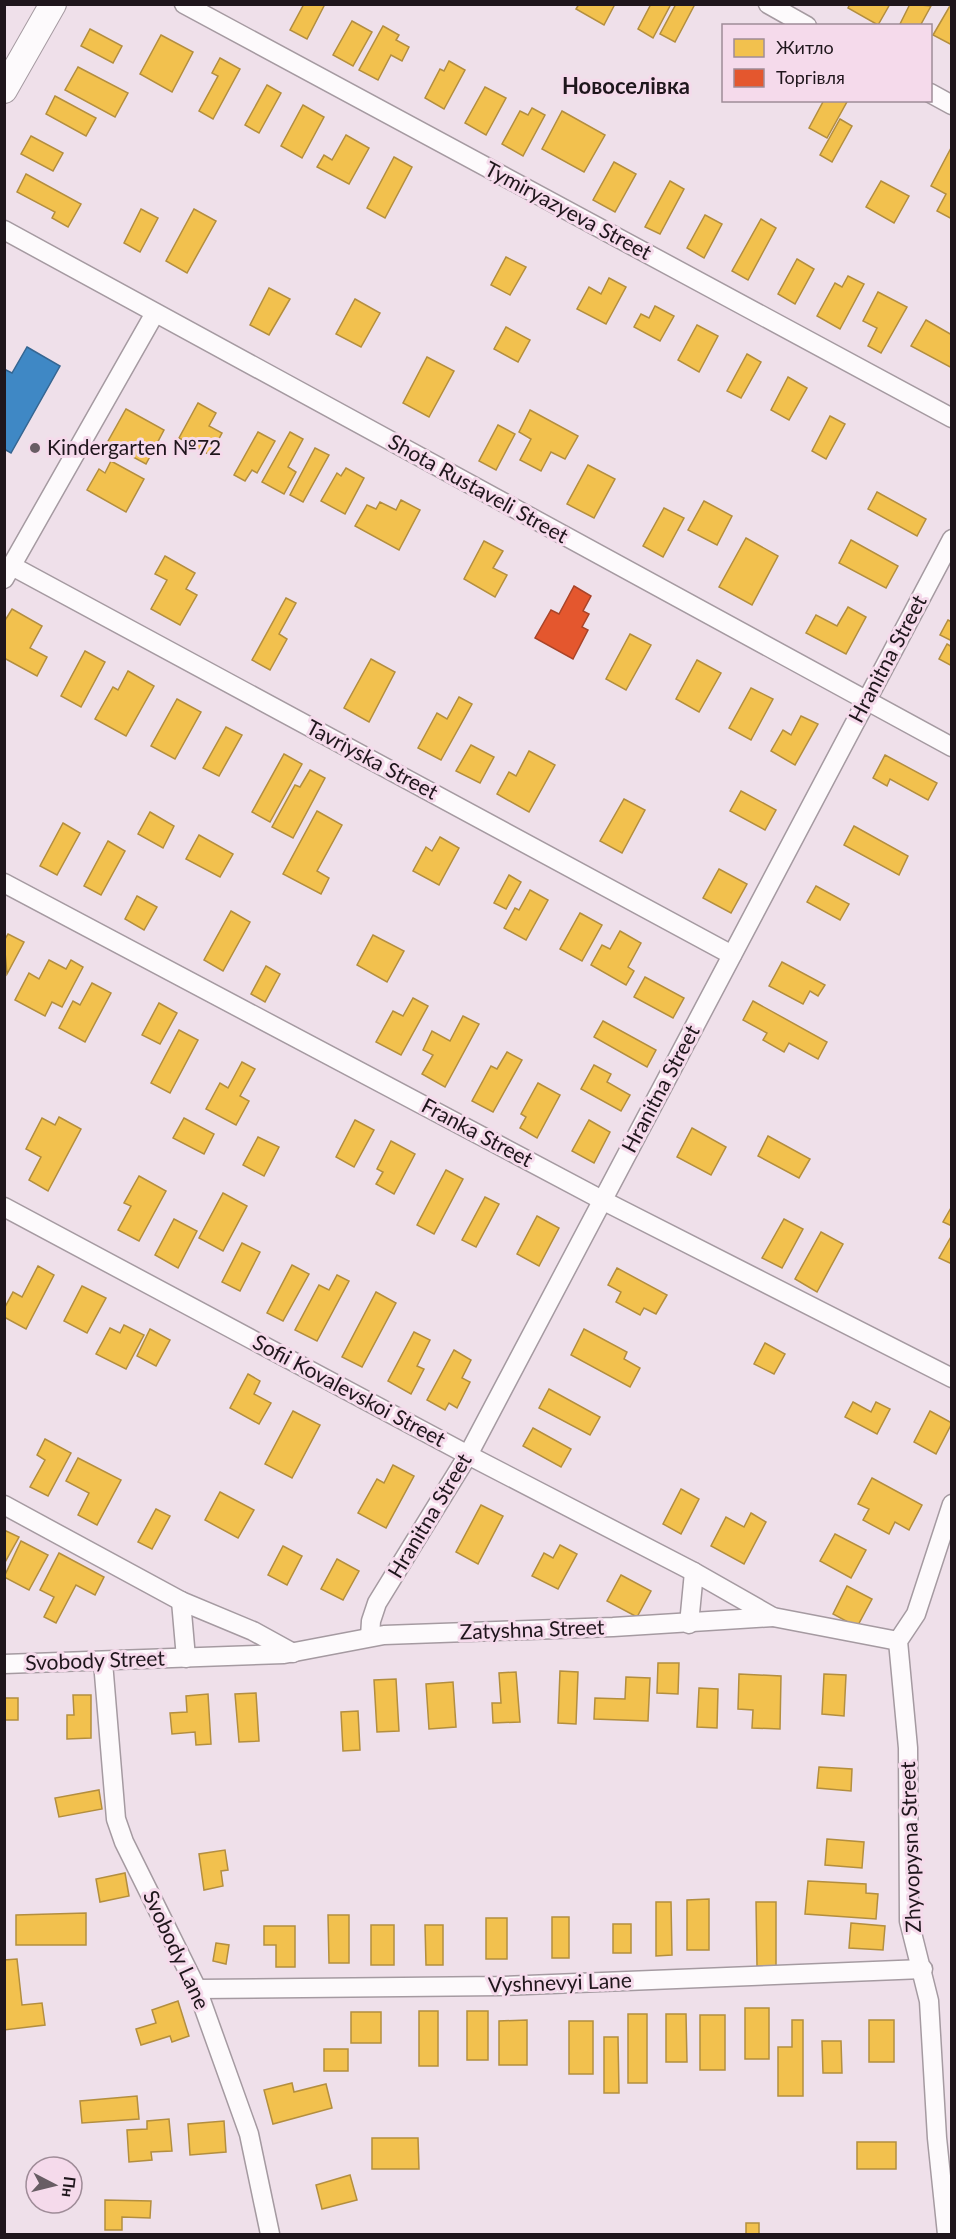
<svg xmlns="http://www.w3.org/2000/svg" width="956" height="2239" viewBox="0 0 956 2239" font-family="Lato,sans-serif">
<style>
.homes{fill:#f2c14e;stroke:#b38e3f;stroke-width:1.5}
.shops{fill:#e4572e;stroke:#a94429;stroke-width:1.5}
.schools{fill:#3f88c5;stroke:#356692;stroke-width:1.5}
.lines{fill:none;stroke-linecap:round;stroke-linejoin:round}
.street-casing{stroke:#a59aa1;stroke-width:21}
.secondary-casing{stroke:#a59aa1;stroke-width:28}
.street{stroke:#fdfafc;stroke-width:18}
.secondary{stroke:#fdfafc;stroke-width:26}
.poi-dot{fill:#685d64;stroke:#f5daeb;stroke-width:2}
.labels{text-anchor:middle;stroke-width:6;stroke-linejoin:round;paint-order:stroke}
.street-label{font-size:21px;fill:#1f161c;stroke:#f5daeb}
.poi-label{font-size:21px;fill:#1f161c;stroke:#f5daeb;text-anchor:start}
.neighbourhood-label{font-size:22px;font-weight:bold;fill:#1f161c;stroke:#f5daeb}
</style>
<rect width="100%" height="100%" fill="#efe0ea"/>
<!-- homes -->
<g class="homes">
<polygon points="304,4 325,4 307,39 290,30"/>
<polygon points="579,4 615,4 604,25 576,9"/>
<polygon points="651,4 671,4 653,38 638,29"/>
<polygon points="676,4 695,4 675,42 660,34"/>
<polygon points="850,4 890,4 878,25 848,8"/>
<polygon points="910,4 931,6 920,26 899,26"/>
<polygon points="951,4 952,4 952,45 933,35"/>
<polygon points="352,21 372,32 353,66 333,55"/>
<polygon points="383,26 399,35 396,40 409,47 402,61 391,55 378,80 359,70"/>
<polygon points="90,29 122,46 113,63 81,46"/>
<polygon points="161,35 193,52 172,92 140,74"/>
<polygon points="220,58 240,69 213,119 199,111 218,76 212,73"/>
<polygon points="449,61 465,70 444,109 425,98 440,69 444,71"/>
<polygon points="78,67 128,93 115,117 65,90"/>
<polygon points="267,85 281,93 259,133 245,125"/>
<polygon points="485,87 506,98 486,135 465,123"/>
<polygon points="55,96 96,118 86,136 46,114"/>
<polygon points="824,100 848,100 827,138 809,128"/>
<polygon points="303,105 324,117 302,158 281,146"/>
<polygon points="532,108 545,115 523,156 502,144 520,111 528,115"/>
<polygon points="562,111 605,135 584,172 542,149"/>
<polygon points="840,119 852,126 832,162 820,155"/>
<polygon points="346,135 369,148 349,184 317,167 324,155 332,160"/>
<polygon points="31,136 63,153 53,171 21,154"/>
<polygon points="951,148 952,148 952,219 937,211 946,194 931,186"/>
<polygon points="394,157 412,167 385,218 367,208"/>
<polygon points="614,162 636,174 615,212 593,200"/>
<polygon points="26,174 81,204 68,227 52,218 55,212 17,192"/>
<polygon points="670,181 684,189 660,234 645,227"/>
<polygon points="881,181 909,196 894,223 866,207"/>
<polygon points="141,209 158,218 140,252 124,243"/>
<polygon points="194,209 216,221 187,273 166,261"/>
<polygon points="705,215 722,224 704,258 687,248"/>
<polygon points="761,219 776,228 748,280 732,271"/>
<polygon points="506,257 526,267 510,295 491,285"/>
<polygon points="797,259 814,269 795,304 778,294"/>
<polygon points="848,276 864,284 840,329 817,316 835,283 842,287"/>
<polygon points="609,278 626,287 606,324 577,309 589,287 601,294"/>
<polygon points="269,288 290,299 269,335 250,325"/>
<polygon points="878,292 907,307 881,353 868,346 877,328 863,321"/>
<polygon points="355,299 380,313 361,347 336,334"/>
<polygon points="655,306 674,316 660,341 634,327 641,314 649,318"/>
<polygon points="926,320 952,335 952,368 911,346"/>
<polygon points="697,325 718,336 699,372 678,360"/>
<polygon points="506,327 530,340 518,362 494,349"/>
<polygon points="747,354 761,362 741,398 727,391"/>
<polygon points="427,357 454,371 429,417 403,403"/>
<polygon points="788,377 807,388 789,420 771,410"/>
<polygon points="198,403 216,413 209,426 222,433 210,455 179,438"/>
<polygon points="126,409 164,430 146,464 107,443"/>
<polygon points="530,410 578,436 565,459 551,452 541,471 520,460 531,439 519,432"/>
<polygon points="830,416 845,424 826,459 812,451"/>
<polygon points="498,425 515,434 496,470 479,461"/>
<polygon points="258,432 275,441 257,473 252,470 245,481 234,475"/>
<polygon points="290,432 303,439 288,467 296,472 284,494 262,482"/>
<polygon points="315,448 329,455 303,502 290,495"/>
<polygon points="111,461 144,479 126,512 87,490 99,469 105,473"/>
<polygon points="588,465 615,479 594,518 567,504"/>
<polygon points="346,468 364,478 345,514 321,501 337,473 341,476"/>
<polygon points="877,492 926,519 917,536 868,509"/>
<polygon points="401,500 420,510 399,550 355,526 367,505 376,509 380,502 396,510"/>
<polygon points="704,501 732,516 717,545 688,530"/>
<polygon points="664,508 684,518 663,557 643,546"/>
<polygon points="746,538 778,556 752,605 719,587"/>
<polygon points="851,540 898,566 886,588 839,563"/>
<polygon points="484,541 503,551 493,568 507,575 495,597 464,579"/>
<polygon points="165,556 195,573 186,589 197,595 180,625 151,609 167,580 155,574"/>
<polygon points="286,598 296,603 279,634 287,639 270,670 252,660"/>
<polygon points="848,607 866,617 846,654 806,633 816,615 837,626"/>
<polygon points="12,609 42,626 30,648 47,657 37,676 4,658 4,622"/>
<polygon points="948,620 952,622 952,641 940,635"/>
<polygon points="630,634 651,645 626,690 606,679"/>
<polygon points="947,644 952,647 952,666 939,659"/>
<polygon points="85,651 105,662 81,707 61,696"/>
<polygon points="371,659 395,672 369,722 344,708"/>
<polygon points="697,660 721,673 699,712 676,699"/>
<polygon points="128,671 154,686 126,736 95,719 113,687 118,690"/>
<polygon points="751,688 773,699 751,740 729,728"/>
<polygon points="459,697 472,704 441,760 418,748 437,713 447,719"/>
<polygon points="177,699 201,712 175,759 151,746"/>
<polygon points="801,716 818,724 795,765 771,751 783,730 791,735"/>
<polygon points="226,727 242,735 219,776 203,768"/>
<polygon points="471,745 494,757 480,783 456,771"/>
<polygon points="529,751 555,765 529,812 497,794 509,772 516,776"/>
<polygon points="284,754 302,764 270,822 252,812"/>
<polygon points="885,755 937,783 928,800 890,779 887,786 873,778"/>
<polygon points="310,770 325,778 293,838 272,827 295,785 300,787"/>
<polygon points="741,791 776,810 765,830 730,811"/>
<polygon points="624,799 645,810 622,853 600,841"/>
<polygon points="317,811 342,825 317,871 329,878 321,894 283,874"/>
<polygon points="150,812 174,826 163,848 138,834"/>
<polygon points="63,823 80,833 57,875 40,866"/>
<polygon points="854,826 908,856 899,875 844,845"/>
<polygon points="199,835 233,854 220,877 186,859"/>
<polygon points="440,837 459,848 439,885 413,871 426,847 432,851"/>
<polygon points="108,841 125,851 101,895 84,886"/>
<polygon points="719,869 747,884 731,913 703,898"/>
<polygon points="509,875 521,882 506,909 494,903"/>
<polygon points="816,886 849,904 840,920 807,902"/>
<polygon points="530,890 548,900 526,940 504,928 515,908 519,910"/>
<polygon points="137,896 157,907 144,930 125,919"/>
<polygon points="231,911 250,922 223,971 204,960"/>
<polygon points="580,913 602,925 582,961 560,949"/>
<polygon points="620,931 641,943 628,967 634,971 626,985 591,965 602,945 610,949"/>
<polygon points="8,934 24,942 7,974 4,941"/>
<polygon points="373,935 404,951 387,982 357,965"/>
<polygon points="49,960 66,969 71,960 83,967 62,1007 52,1002 45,1016 15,1000 29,973 39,979"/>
<polygon points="782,962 825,985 818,996 810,991 803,1004 769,986"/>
<polygon points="266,966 280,974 265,1002 251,994"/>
<polygon points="645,977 684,998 673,1018 634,997"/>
<polygon points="92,983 111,993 85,1042 59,1028 73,1001 80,1005"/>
<polygon points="413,998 428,1006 401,1055 376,1042 393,1011 403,1016"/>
<polygon points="753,1001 827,1042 818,1059 789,1043 784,1052 763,1040 767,1033 743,1020"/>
<polygon points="159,1003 177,1013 160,1044 142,1035"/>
<polygon points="463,1016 479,1024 445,1087 422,1074 433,1055 423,1050 432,1031 450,1041"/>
<polygon points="603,1021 656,1050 647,1067 594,1037"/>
<polygon points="179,1030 198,1040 170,1093 151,1083"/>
<polygon points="507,1052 522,1060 493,1112 472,1101 491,1066 497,1069"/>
<polygon points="242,1062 255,1069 240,1096 249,1101 236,1125 206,1109 220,1083 228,1088"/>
<polygon points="594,1065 611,1074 607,1082 630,1095 621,1111 581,1089"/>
<polygon points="538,1083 560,1095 537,1138 520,1128 526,1117 521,1114"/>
<polygon points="59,1117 81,1129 48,1191 29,1180 41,1157 26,1149 42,1118 55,1125"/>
<polygon points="184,1118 214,1134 204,1154 173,1138"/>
<polygon points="355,1120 374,1130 354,1167 336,1157"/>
<polygon points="589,1120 610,1132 594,1163 572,1151"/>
<polygon points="692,1128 726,1147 711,1175 677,1157"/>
<polygon points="768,1136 810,1159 799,1178 758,1156"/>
<polygon points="258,1137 279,1147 264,1176 243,1165"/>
<polygon points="391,1141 415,1154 394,1194 376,1184 383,1172 377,1169"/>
<polygon points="446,1170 463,1179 434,1234 417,1225"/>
<polygon points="139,1176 166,1191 139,1241 118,1230 131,1206 124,1203"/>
<polygon points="223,1193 247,1206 223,1251 199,1238"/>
<polygon points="485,1197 499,1204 476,1247 462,1240"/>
<polygon points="952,1206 952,1226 943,1222"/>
<polygon points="537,1216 559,1228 539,1266 517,1254"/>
<polygon points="174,1219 197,1231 178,1268 155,1255"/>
<polygon points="784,1219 803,1229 782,1268 762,1258"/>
<polygon points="821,1232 843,1244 817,1292 795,1279"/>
<polygon points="952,1235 952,1264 939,1258"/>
<polygon points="242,1243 260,1252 240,1291 222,1282"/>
<polygon points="292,1265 309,1274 283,1321 267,1313"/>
<polygon points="38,1266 54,1275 26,1329 4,1317 4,1309 13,1292 22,1297"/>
<polygon points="617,1268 667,1295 656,1314 644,1308 640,1315 616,1302 621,1292 608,1285"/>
<polygon points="337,1275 349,1281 317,1341 295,1330 319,1285 329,1290"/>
<polygon points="82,1286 106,1298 87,1333 64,1321"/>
<polygon points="376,1292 396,1303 362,1367 342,1357"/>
<polygon points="124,1325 144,1335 126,1369 96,1354 110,1328 120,1333"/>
<polygon points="150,1329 170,1340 156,1366 137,1356"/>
<polygon points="584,1329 627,1352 624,1359 640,1368 630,1387 571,1355"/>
<polygon points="414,1332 430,1340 417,1366 424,1369 411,1394 388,1381"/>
<polygon points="765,1343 785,1354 774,1374 754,1364"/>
<polygon points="454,1350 471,1360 462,1378 470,1382 457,1408 449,1403 445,1410 427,1400"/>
<polygon points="248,1374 260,1381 254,1394 271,1403 259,1424 230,1408"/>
<polygon points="549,1389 600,1417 590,1435 539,1408"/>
<polygon points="853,1402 871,1412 876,1402 890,1409 877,1434 845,1417"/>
<polygon points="293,1411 320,1425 292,1478 265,1464"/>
<polygon points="930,1411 952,1423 936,1454 914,1442"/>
<polygon points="533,1428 571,1449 561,1467 523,1446"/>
<polygon points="45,1439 71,1453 48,1496 30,1487 45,1460 37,1455"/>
<polygon points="78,1458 121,1480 97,1525 78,1515 89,1493 66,1481"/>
<polygon points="393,1465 414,1476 386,1528 358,1513 377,1479 384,1483"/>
<polygon points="872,1478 922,1505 909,1530 895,1522 889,1534 863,1520 869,1509 858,1504"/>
<polygon points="681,1489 699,1499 681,1534 663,1524"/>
<polygon points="220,1492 254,1510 238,1538 205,1520"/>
<polygon points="481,1505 503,1516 478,1564 456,1552"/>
<polygon points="156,1509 170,1516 152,1549 138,1542"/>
<polygon points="751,1513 766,1522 744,1564 711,1546 726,1517 744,1527"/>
<polygon points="4,1530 19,1537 4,1564"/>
<polygon points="835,1534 866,1550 851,1578 820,1561"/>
<polygon points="21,1541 48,1555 29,1590 4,1577"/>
<polygon points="560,1545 577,1554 558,1589 532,1576 544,1553 553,1558"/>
<polygon points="283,1546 302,1556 287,1585 268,1575"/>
<polygon points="59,1553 104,1577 95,1595 76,1585 56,1623 44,1617 54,1597 40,1590"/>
<polygon points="337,1559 359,1571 343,1600 321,1589"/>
<polygon points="621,1575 651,1591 637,1617 607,1601"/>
<polygon points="847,1586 872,1599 857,1627 833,1614"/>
<polygon points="658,1663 679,1663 678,1694 657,1693"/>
<polygon points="560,1671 578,1672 576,1724 558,1723"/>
<polygon points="516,1672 520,1722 493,1723 492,1703 501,1703 499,1673"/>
<polygon points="739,1674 781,1676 780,1729 752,1728 753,1710 738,1709"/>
<polygon points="824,1674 846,1675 844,1716 822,1714"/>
<polygon points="626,1677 650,1678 648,1721 594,1719 595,1698 625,1699"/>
<polygon points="396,1679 399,1731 377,1732 374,1680"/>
<polygon points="453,1682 456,1727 429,1729 426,1684"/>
<polygon points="699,1688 718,1689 717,1728 697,1727"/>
<polygon points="256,1693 259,1741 239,1742 235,1694"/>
<polygon points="208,1694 211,1744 196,1745 195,1732 172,1734 170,1713 187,1712 186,1696"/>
<polygon points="73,1695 91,1695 91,1738 67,1739 67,1715 74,1715"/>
<rect x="4" y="1698" width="14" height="22"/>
<polygon points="358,1711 360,1750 343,1751 341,1712"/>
<polygon points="819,1767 852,1769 851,1791 817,1788"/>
<polygon points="99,1790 102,1809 59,1817 55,1798"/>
<polygon points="827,1839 864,1842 862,1868 825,1865"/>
<polygon points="225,1850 228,1870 221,1871 223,1886 204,1890 199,1854"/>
<polygon points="125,1873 129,1896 100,1902 96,1879"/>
<polygon points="808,1881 866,1884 866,1893 878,1894 876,1919 805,1914"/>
<polygon points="709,1899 709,1950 687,1950 687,1900"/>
<polygon points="656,1902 671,1902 672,1955 656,1956"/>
<polygon points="756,1902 776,1902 776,1966 757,1966"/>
<polygon points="86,1913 86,1945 16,1945 16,1915"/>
<polygon points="328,1915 349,1915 349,1963 329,1963"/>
<rect x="552" y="1917" width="17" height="41"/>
<rect x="486" y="1918" width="21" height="41"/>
<polygon points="851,1923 885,1926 883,1950 849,1948"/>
<rect x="613" y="1924" width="18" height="29"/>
<rect x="371" y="1925" width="23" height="40"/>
<polygon points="425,1925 443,1925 443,1965 426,1965"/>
<polygon points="264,1926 295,1926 295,1967 276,1967 276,1945 264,1945"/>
<polygon points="216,1943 229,1945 226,1964 213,1961"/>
<polygon points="17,1959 22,2005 42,2003 45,2025 4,2030 4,1960"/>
<polygon points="178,2001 189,2036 172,2042 170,2036 141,2045 136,2029 156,2023 152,2010"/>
<rect x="745" y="2008" width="24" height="51"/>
<rect x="419" y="2011" width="19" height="55"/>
<rect x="467" y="2011" width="21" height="49"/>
<rect x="351" y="2012" width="30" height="31"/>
<rect x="628" y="2014" width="19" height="69"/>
<polygon points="666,2014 686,2014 687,2062 666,2062"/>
<rect x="700" y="2015" width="25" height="55"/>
<polygon points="527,2020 527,2065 499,2065 499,2021"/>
<polygon points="792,2020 803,2020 803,2096 778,2096 778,2047 792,2047"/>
<rect x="869" y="2020" width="25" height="42"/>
<rect x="569" y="2021" width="24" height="53"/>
<polygon points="604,2037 618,2037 619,2093 604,2093"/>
<polygon points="822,2041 841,2041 842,2073 823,2073"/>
<rect x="324" y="2049" width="24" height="22"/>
<polygon points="292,2083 294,2092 326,2084 332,2108 273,2124 264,2090"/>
<polygon points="137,2096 139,2119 82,2123 80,2101"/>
<polygon points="169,2119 172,2151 151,2152 152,2160 129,2162 127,2130 147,2129 147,2121"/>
<polygon points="224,2121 226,2152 190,2155 188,2124"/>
<polygon points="372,2138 418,2138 419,2169 372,2169"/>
<rect x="857" y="2142" width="39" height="27"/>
<polygon points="350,2175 357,2200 322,2209 316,2185"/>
<polygon points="105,2200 151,2201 150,2218 122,2217 122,2230 105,2230"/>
<rect x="746" y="2223" width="13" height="11"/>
</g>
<!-- shops -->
<polygon class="shops" points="574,586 591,596 583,611 589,614 582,627 588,630 573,659 535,638 551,610 559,614"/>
<!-- schools -->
<polygon class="schools" points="27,347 60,366 11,453 4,449 4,369 12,373"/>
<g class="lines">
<!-- street casing -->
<g class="street-casing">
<g id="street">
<polyline points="184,4 952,418"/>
<polyline points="768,4 807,26"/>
<polyline points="930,93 952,105"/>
<polyline points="4,230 952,747"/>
<polyline points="12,566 732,955"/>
<polyline points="4,579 155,313"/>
<polyline points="4,883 602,1200 952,1378"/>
<polyline points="4,1207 468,1455 694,1572"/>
<polyline points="4,1505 181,1601"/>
<polyline points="689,1624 694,1572 773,1617 898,1641"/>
<polyline points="370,1637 371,1621 377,1603 468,1455 952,539"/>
<polyline points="186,1658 181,1601 253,1631 293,1653"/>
<polyline points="103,1662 116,1819 124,1842 197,1989 249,2134 270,2234"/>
<polyline points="4,1664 284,1654 384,1635 613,1627 773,1617"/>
<polyline points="197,1989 501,1986 923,1969"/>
<polyline points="947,2234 937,2138 929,2001 909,1921 908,1748 898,1641 916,1614 952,1504"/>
</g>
</g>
<!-- secondary casing -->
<g class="secondary-casing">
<polyline id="secondary" points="4,90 53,4"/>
</g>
<!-- street -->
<use href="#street" class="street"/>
<!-- secondary -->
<use href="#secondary" class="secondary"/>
</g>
<!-- markers -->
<circle class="poi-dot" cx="35" cy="448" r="6"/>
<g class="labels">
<!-- street labels -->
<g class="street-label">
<text transform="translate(568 211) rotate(28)" y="7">Tymiryazyeva Street</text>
<text transform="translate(478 489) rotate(29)" y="7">Shota Rustaveli Street</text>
<text transform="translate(888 659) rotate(-62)" y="7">Hranitna Street</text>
<text transform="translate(372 760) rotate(28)" y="7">Tavriyska Street</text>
<text transform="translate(661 1089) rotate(-62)" y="7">Hranitna Street</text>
<text transform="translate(477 1133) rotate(28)" y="7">Franka Street</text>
<text transform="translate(349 1391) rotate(28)" y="7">Sofii Kovalevskoi Street</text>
<text transform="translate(430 1516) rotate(-59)" y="7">Hranitna Street</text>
<text transform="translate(532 1630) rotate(-2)" y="7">Zatyshna Street</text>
<text transform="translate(95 1661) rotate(-2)" y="7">Svobody Street</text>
<text transform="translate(911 1847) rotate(-92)" y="7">Zhyvopysna Street</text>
<text transform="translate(176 1950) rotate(65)" y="7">Svobody Lane</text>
<text transform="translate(560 1983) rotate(-2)" y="7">Vyshnevyi Lane</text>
</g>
<!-- poi labels -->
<g class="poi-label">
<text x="47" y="455">Kindergarten №72</text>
</g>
<!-- neighbourhood labels -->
<g class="neighbourhood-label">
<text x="626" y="94">Новоселівка</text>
</g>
</g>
<!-- border -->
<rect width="956" height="2239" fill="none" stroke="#1f161c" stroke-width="12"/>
<!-- legend -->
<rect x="722" y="24" width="210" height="78" fill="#f5daeb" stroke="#9f8c98" stroke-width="1.5"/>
<rect x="734" y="39" width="30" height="18" fill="#f2c14e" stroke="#9f8c98" stroke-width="1.5"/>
<text x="776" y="54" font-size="18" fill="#1f161c">Житло</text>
<rect x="734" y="69" width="30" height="18" fill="#e4572e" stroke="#9f8c98" stroke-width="1.5"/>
<text x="776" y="84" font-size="18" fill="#1f161c">Торгівля</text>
<!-- north arrow -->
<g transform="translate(54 2185) rotate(97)"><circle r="28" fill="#f5daeb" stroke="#9f8c98" stroke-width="1.5"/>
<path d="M0-4.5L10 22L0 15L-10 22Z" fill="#685d64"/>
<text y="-9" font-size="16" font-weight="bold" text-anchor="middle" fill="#1f161c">Пн</text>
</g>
</svg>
